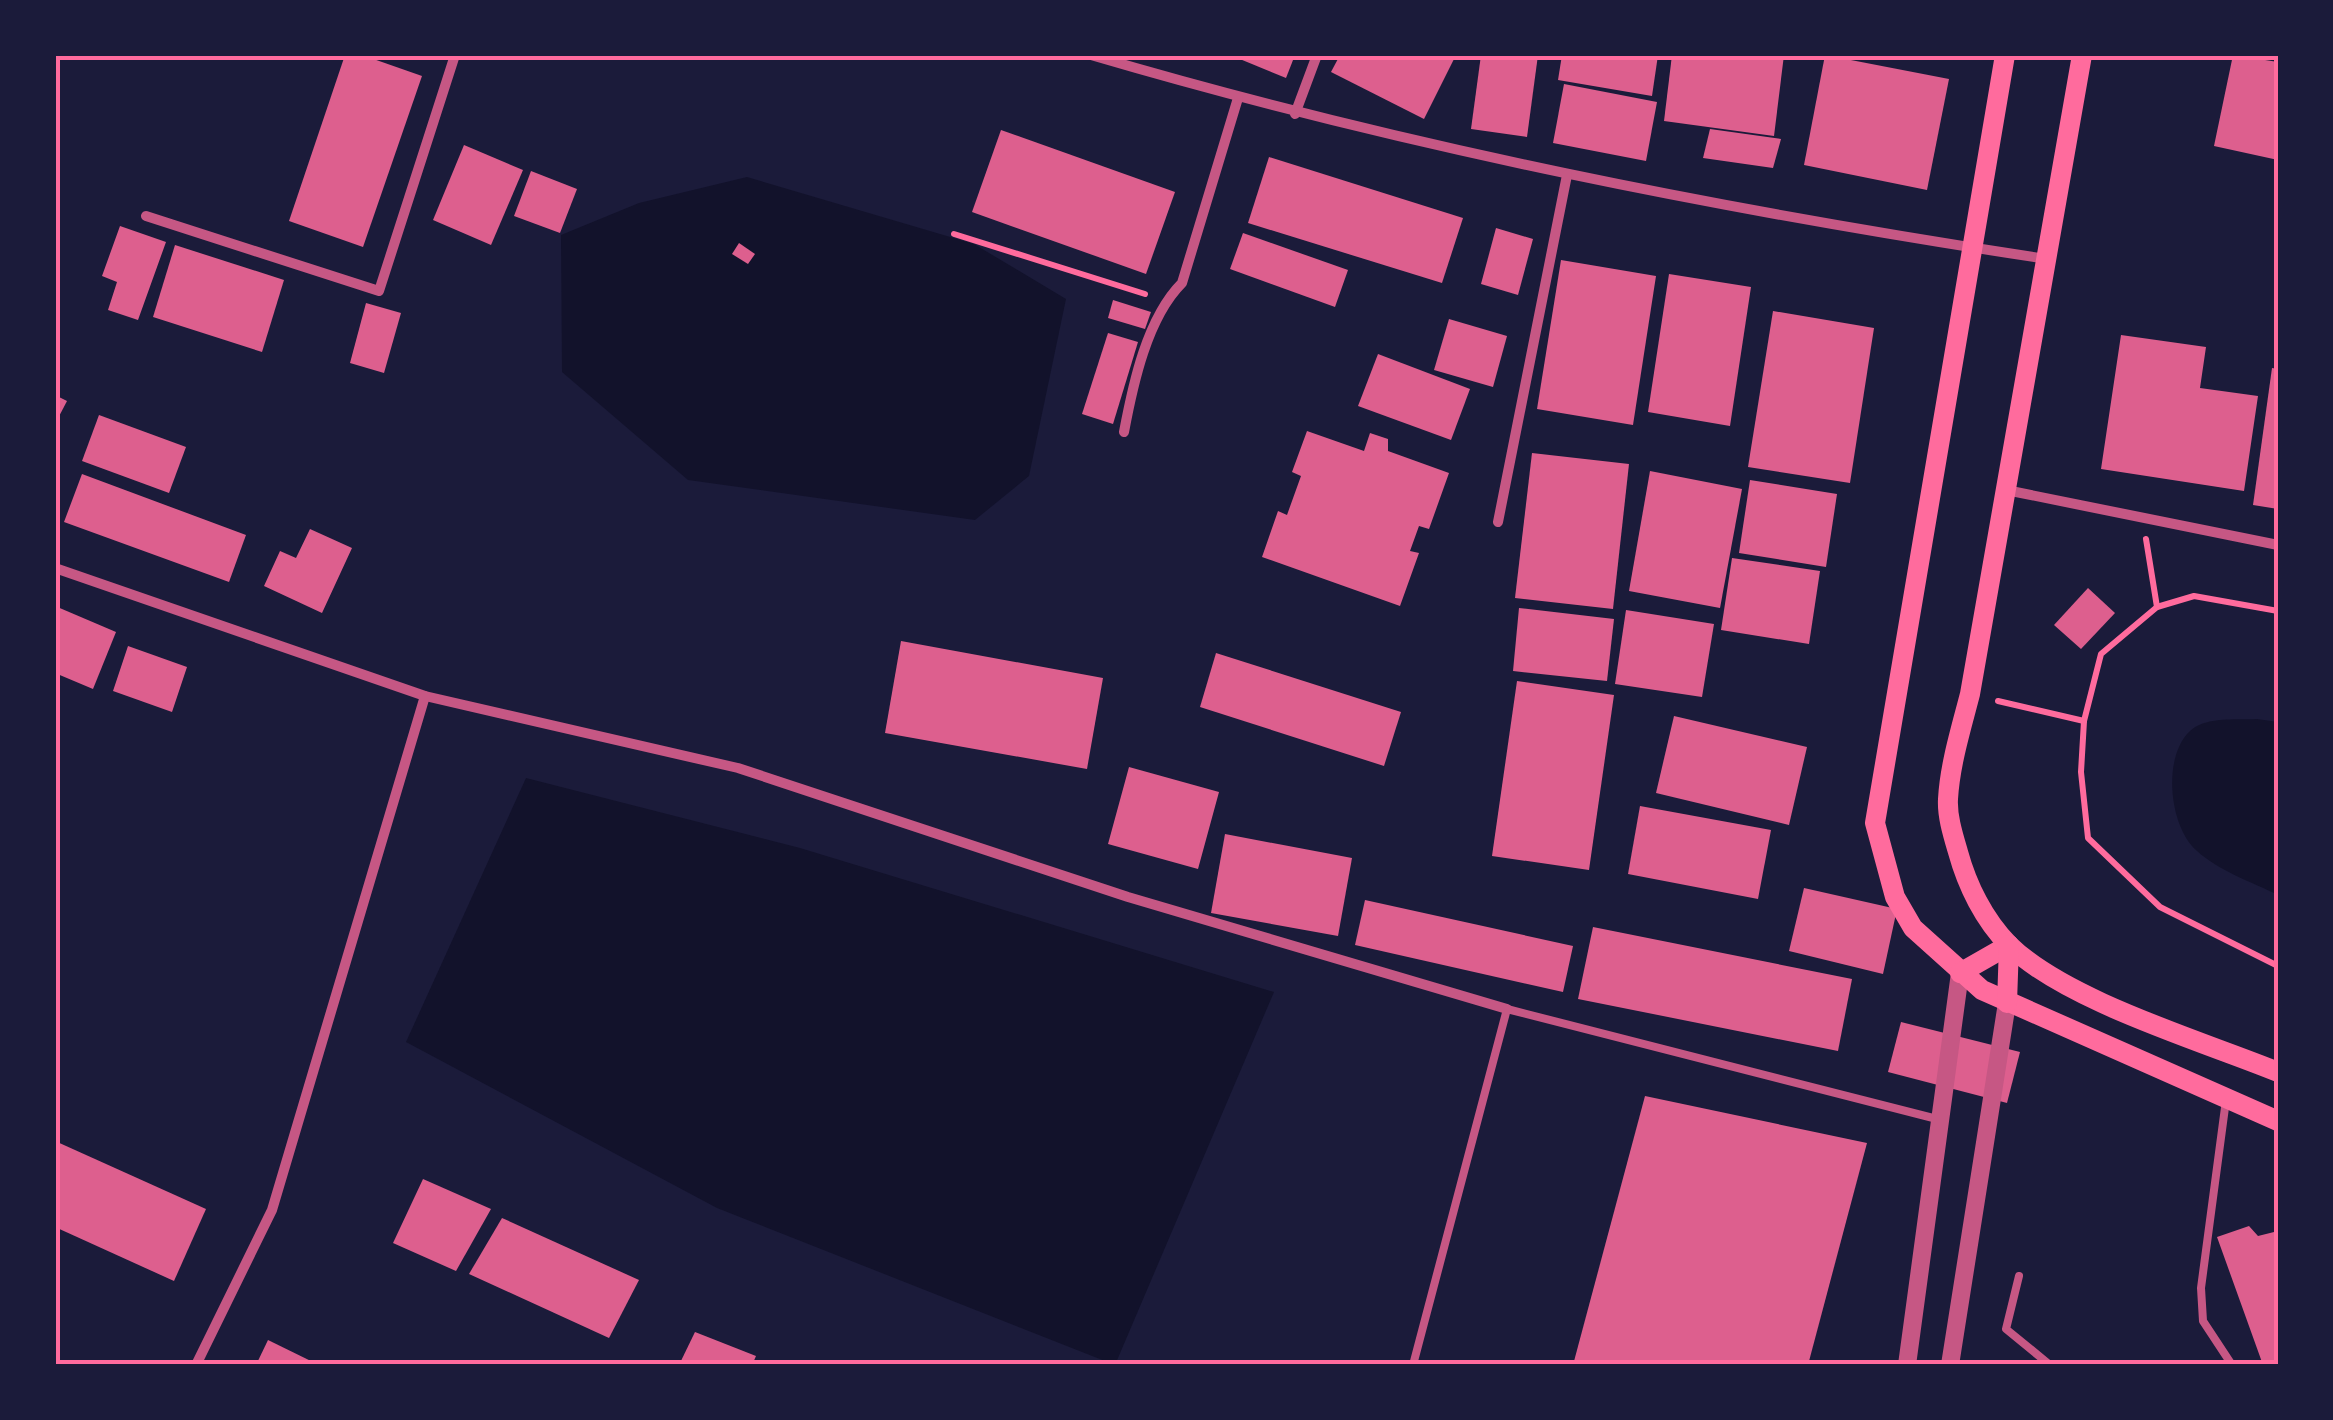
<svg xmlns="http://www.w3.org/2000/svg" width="2333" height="1420" viewBox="0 0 2333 1420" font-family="'Sofia Sans Condensed',sans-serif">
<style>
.water{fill:#12122b}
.building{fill:#dd5f8e}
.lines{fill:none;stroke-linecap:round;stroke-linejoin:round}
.path{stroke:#ff6b9d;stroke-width:6}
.service{stroke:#c65784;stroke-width:8}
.minor{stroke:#c65784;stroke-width:10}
.tertiary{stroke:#c65784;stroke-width:18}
.secondary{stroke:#ff6b9d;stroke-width:20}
.neatline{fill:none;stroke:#ff6b9d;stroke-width:4}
</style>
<rect width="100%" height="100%" fill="#1b1b3a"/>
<!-- water -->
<g class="water">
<polygon points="747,177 974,244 1066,299 1029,476 975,520 688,480 562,372 561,235 639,203"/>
<path d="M 2257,719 L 2278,722 L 2278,895 C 2252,882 2219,871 2197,851 C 2169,827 2162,757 2190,731 C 2206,716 2237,720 2257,719 Z"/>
<polygon points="526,778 800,848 1274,992 1115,1365 717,1208 406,1042"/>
</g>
<!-- building -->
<g class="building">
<polygon points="345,55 362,55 422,76 363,247 289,221"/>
<polygon points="1230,55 1295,55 1286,78"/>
<polygon points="1340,55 1456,55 1424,119 1331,72"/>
<polygon points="1481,55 1538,55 1527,137 1471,129"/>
<polygon points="1562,55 1658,55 1652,96 1558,80"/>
<polygon points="1672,55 1784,55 1774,136 1664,121"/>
<polygon points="1825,55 1949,79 1927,190 1804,165"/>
<polygon points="2233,55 2278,62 2278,160 2214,146"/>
<polygon points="1564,84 1657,102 1646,161 1553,143"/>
<polygon points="1710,129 1781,139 1773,168 1703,158"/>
<polygon points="1001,130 1175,192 1146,274 972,212"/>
<polygon points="464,145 523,170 491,245 433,220"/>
<polygon points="1269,157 1463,218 1442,283 1248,223"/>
<polygon points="531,171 577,189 560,233 514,216"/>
<polygon points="120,226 166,242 138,320 108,310 117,282 102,276"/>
<polygon points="1496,228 1533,239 1518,295 1481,284"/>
<polygon points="1243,233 1348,270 1335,307 1230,269"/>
<polygon points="739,243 755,254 748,264 732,254"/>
<polygon points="175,245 284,280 262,352 153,317"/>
<polygon points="1561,260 1656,276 1633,425 1537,409"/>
<polygon points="1669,274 1751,287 1730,426 1648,412"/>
<polygon points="1113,300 1151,312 1145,329 1108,318"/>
<polygon points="366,303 401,313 384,373 350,363"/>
<polygon points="1773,311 1874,328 1850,483 1748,467"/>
<polygon points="1449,319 1507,336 1493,387 1434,370"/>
<polygon points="1108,333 1138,342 1113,424 1082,414"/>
<polygon points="2121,335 2206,347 2200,388 2258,396 2244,491 2101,469"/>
<polygon points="1378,354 1470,389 1451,440 1358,406"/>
<polygon points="2272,368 2278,369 2278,509 2253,505"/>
<polygon points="55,395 67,401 55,424"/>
<polygon points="99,415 186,447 169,493 82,461"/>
<polygon points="1307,431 1364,451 1370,433 1388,439 1388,451 1449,473 1429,529 1419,526 1410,551 1419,553 1400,606 1262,557 1278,511 1287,515 1301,476 1292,472"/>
<polygon points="1532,453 1629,464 1613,609 1515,598"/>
<polygon points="1650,471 1742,489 1720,608 1629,591"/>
<polygon points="82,474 246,535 229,582 64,522"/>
<polygon points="1750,480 1837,494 1826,567 1739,553"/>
<polygon points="310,529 352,548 322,613 264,586 280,551 296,558"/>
<polygon points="1732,558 1820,571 1809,644 1721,630"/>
<polygon points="2088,588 2115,613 2081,649 2054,625"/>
<polygon points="55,606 116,632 93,689 55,673"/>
<polygon points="1519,608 1614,619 1607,681 1513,671"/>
<polygon points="1626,610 1714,624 1702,697 1615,684"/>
<polygon points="901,641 1103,678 1087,769 885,733"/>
<polygon points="128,646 187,667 172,712 113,691"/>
<polygon points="1216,653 1401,712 1384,766 1200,707"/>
<polygon points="1517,681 1614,695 1589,870 1492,856"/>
<polygon points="1674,716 1807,747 1789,825 1656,793"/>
<polygon points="1129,767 1219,792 1198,869 1108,844"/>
<polygon points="1640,806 1771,830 1758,899 1628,874"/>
<polygon points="1225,834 1352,858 1338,936 1211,913"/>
<polygon points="1804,888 1897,909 1883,974 1789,951"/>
<polygon points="1365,900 1573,946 1563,992 1355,945"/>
<polygon points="1593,927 1852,979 1838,1051 1578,999"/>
<polygon points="1901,1022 2020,1052 2007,1103 1888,1072"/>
<polygon points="1645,1096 1867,1143 1808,1365 1573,1365"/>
<polygon points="55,1141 206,1209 174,1281 55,1227"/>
<polygon points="423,1179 491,1209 456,1271 393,1243"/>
<polygon points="502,1218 639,1280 609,1338 469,1274"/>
<polygon points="2249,1226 2258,1236 2278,1231 2278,1365 2263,1365 2217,1237"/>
<polygon points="695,1332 756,1356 752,1365 679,1365"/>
<polygon points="268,1340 319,1365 256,1365"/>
</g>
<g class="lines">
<!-- path -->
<g class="path">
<polyline points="954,234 1145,294"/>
<polyline points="2146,539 2157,607"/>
<polyline points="2278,611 2194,596 2157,607 2101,654 2084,721 2081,772 2088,838 2160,907 2278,966"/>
<polyline points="1998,701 2084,721"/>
</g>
<!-- service -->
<g class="service">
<polyline points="2226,1100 2201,1288 2203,1321 2232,1365"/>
<polyline points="2019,1276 2006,1329 2050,1365"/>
<polyline points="1413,1365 1507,1009 1941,1120"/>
</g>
<!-- minor -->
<g class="minor">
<path d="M 1091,55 C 1404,147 1724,210 2047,259"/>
<polyline points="1295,114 1317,55"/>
<polyline points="146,216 379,291 455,55"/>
<path d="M 1124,432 C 1133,384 1147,318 1182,283 L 1238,98"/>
<polyline points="2006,490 2278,545"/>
<polyline points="1498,522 1567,175"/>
<polyline points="55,568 425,696 738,768 1128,897 1507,1009"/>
<polyline points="196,1365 272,1210 425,696"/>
</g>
<!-- tertiary -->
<g class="tertiary">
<polyline points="1907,1365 1960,973"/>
<polyline points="1950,1365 2007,1003"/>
</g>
<!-- secondary -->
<g class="secondary">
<polyline points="2005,55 1875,823 1895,897 1913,928 1982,990 2278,1121"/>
<path d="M 2082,55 L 1970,694 C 1961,729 1950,764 1948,799 C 1947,816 1953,835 1958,852 C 1967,885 1984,920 2009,945 C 2066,1001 2202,1041 2278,1072"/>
<polyline points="1960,973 2009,945"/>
<polyline points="2007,1003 2009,945"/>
</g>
</g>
<!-- border -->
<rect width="2333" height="1420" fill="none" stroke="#1b1b3a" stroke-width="115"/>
<rect x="58" y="58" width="2218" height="1304" class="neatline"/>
</svg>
